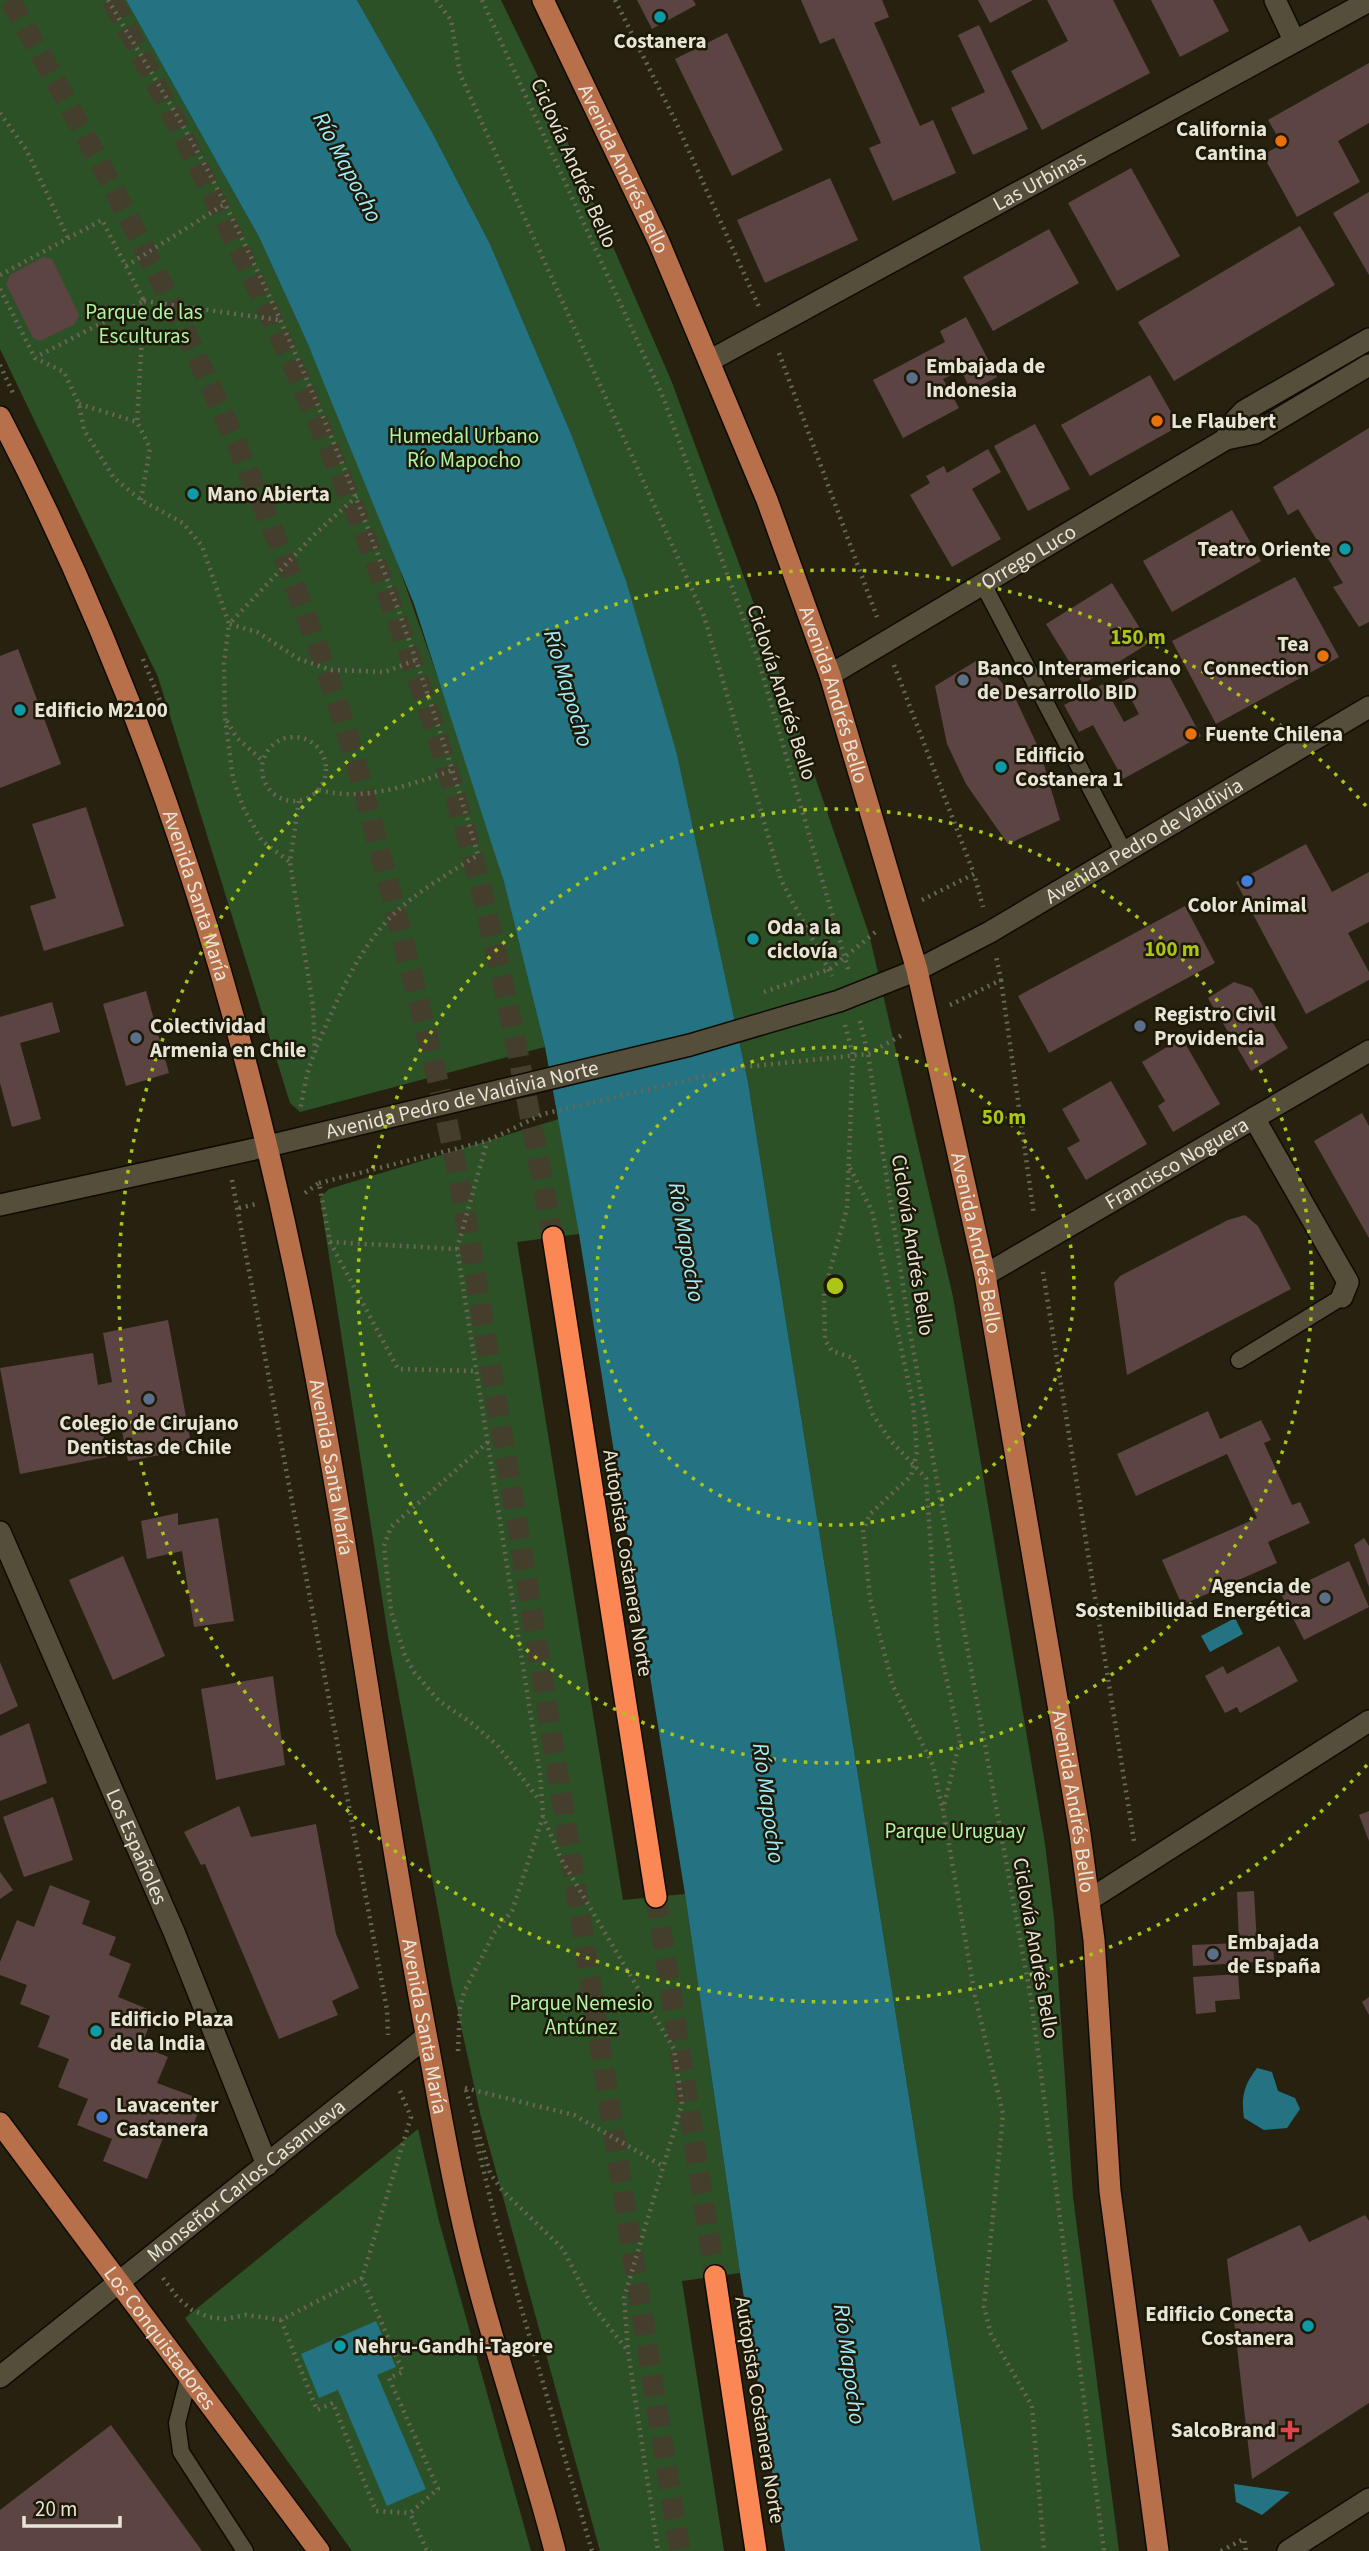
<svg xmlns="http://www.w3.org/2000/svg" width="1369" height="2551" viewBox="0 0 1369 2551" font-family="'Source Sans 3',sans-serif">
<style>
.green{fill:#2d5127}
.water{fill:#237382}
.building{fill:#5c4443}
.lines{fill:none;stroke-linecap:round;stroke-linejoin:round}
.highway-tunnel{stroke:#443f2d;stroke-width:21;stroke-dasharray:21 10;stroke-linecap:butt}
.lane-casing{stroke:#100b00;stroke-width:19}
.street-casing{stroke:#100b00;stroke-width:24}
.secondary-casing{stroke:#100b00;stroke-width:24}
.primary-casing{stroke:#100b00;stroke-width:24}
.highway-casing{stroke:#100b00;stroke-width:24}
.path{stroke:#6a6655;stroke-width:4.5;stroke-dasharray:2 5;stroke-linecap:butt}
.lane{stroke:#544e3a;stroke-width:16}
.street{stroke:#544e3a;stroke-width:21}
.secondary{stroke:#544e3a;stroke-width:21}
.primary{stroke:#b8704a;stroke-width:21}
.highway{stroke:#fb8755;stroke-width:21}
.ring{fill:none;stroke:#acc613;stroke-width:3.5;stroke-dasharray:3.5 7}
.culture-dot{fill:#0f9aa8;stroke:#1d1906;stroke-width:2.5}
.food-dot{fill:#e8710a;stroke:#1d1906;stroke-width:2.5}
.service-dot{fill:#5c6f8a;stroke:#1d1906;stroke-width:2.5}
.shop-dot{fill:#3f7fe0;stroke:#1d1906;stroke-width:2.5}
.health-dot{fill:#e0444e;stroke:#1d1906;stroke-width:2.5}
.labels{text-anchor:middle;stroke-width:5;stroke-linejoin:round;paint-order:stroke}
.poi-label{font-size:21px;font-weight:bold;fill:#e7e4d8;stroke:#1d1906;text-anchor:start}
.street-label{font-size:21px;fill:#e7e4d8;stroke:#1d1906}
.park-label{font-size:21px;fill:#aff3a3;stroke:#1d1906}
.water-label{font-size:23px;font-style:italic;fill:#a2edfd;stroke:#1d1906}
.centre{fill:#acc613;stroke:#1d1906;stroke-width:3.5}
.ring-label{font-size:21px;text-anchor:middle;font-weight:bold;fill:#acc613;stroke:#1d1906;stroke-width:5;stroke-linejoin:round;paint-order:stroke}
</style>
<rect width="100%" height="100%" fill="#27220f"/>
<!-- green -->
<g class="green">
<polygon points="0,0 126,0 259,237 307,342 384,525 464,752 504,882 545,1047 300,1112 290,1103 158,677 0,349"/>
<polygon points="357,0 501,0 547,95 671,380 777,666 869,934 953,1297 1045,1844 1054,1918 1073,2197 1119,2551 981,2551 748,1082 677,754 572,436 490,244 432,132"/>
<polygon points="559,1119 579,1234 517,1242 623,1900 685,1894 740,2273 682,2281 724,2551 600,2551 481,2117 451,1981 389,1642 320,1198 329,1189"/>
<polygon points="418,2129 439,2221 531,2551 352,2551 185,2318"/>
</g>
<!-- water -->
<g class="water">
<polygon points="126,0 357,0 432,132 490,244 572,436 626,581 677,754 748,1082 981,2551 785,2551 740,2273 685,1894 579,1234 545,1047 504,882 414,604 307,342 259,237"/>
<polygon points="1235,1618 1243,1634 1210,1652 1201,1636"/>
<path d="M 1257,2068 L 1272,2072 L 1278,2091 L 1295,2098 L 1300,2109 L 1287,2128 L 1264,2130 L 1244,2118 C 1241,2096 1244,2085 1257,2068 Z"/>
<polygon points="376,2321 396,2367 377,2375 426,2489 387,2506 338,2390 319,2398 301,2354"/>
<polygon points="1234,2484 1290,2492 1262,2515 1236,2502"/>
</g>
<!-- building -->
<g class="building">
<polygon points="637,0 693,0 696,5 652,29"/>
<polygon points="801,0 882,0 889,17 874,23 920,126 933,120 956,173 893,201 869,148 881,143 834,38 820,44"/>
<polygon points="978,0 1033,0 990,23"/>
<polygon points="1047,0 1113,0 1150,73 1042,130 1011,71 1068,41"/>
<polygon points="1151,0 1213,0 1229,31 1180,57"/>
<polygon points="979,25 1028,129 973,155 951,108 985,92 958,35"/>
<polygon points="727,33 783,150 732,176 675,59"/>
<polygon points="1369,63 1369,123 1338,141 1360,182 1297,217 1263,155 1282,144 1268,120"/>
<polygon points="1131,168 1180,256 1117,291 1068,203"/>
<polygon points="830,178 858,240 765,283 737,220"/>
<polygon points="1369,192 1369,275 1333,213"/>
<polygon points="1300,226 1335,285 1174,381 1138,322"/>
<polygon points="1049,229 1079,283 993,331 963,277"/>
<polygon points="43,257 52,259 79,315 75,324 40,341 33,338 6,284 10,275"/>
<polygon points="966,317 997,377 971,391 961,370 943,379 959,408 903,438 873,380 945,342 940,331"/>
<polygon points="1150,375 1179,426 1090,476 1061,425"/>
<polygon points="1035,424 1070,489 1028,511 994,446"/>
<polygon points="1369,428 1369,622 1359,627 1333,587 1343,583 1298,509 1288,515 1273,487"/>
<polygon points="988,449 1001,472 972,489 1001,539 952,567 910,495 930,483 926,476 944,466 947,473"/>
<polygon points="1232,510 1261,561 1172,612 1143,561"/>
<polygon points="1295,577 1339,657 1216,724 1172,641"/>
<polygon points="1112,583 1149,643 1083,684 1046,624"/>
<polygon points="18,649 61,764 0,788 0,656"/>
<polygon points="981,658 1015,698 1040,751 1060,820 1008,844 966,784 947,744 935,686"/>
<polygon points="1161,661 1201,736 1123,779 1093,725 1079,732 1064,705 1103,684 1124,722 1139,714 1122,682"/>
<polygon points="86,807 124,926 44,951 30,906 56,898 32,824"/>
<polygon points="1306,844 1332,892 1369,872 1369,922 1348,933 1369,972 1369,980 1306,1014 1236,882"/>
<polygon points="1185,906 1215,963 1049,1053 1018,996"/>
<polygon points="1234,982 1252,988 1288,1048 1251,1071 1208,998"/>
<polygon points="146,991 169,1073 126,1086 103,1004"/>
<polygon points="52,1002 60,1032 20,1043 41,1119 12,1127 0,1083 0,1017"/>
<polygon points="1182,1038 1220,1104 1173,1132 1158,1106 1165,1101 1142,1062"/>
<polygon points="1111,1081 1147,1144 1086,1180 1067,1148 1080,1141 1062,1109"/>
<polygon points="1362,1113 1369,1126 1369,1238 1314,1141"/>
<polygon points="1245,1215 1258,1226 1291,1289 1127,1375 1114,1283 1120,1276 1228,1220"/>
<polygon points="168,1320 192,1449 128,1461 119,1416 101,1419 107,1457 20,1474 0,1368 93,1353 98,1385 112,1382 103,1333"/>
<polygon points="1208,1411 1220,1439 1261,1420 1271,1440 1264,1443 1292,1505 1300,1502 1310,1523 1268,1542 1277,1563 1182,1605 1162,1560 1257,1518 1227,1454 1136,1496 1117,1454"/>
<polygon points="178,1513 178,1525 218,1518 234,1621 194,1627 182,1551 147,1559 141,1521"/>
<polygon points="1364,1538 1369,1546 1369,1587 1354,1545"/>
<polygon points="123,1556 165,1656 113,1680 69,1580"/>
<polygon points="1349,1561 1369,1607 1304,1640 1281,1594"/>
<polygon points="1279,1646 1298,1681 1240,1713 1237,1707 1225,1713 1205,1676 1223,1666 1227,1674"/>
<polygon points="0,1662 18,1706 0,1715"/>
<polygon points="273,1676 285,1765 216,1780 201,1689"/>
<polygon points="29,1723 47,1783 0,1801 0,1736"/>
<polygon points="53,1797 73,1860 24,1877 3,1817"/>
<polygon points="239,1806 251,1837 316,1824 336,1934 359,1988 332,2001 338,2015 279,2039 205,1864 201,1865 184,1832"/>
<polygon points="1369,1811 1369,1841 1359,1815"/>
<polygon points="0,1872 13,1890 0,1899"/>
<polygon points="50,1885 90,1901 82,1924 116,1937 109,1955 131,1964 118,1997 155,2012 141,2046 168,2057 157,2083 203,2100 190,2133 168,2125 147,2179 103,2161 112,2139 77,2125 88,2099 58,2087 69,2059 38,2047 50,2016 20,2004 27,1985 0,1975 0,1962 17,1920 34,1927"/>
<polygon points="1254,1891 1257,1944 1273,1943 1274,1961 1193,1966 1192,1945 1239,1943 1237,1892"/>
<polygon points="1238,1974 1240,1999 1215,2001 1216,2012 1196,2014 1193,1977"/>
<polygon points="1369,1997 1369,2015 1362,2002"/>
<polygon points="1365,2215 1369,2221 1369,2403 1252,2479 1227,2259 1300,2225 1309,2242"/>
<polygon points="111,2425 202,2551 0,2551 0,2510"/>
</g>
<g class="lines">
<!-- highway-tunnel -->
<g class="highway-tunnel">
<path d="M 10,0 C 140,227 258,465 341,714 C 360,773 375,834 391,894 C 412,976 434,1058 451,1141 C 470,1232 483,1325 499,1417 C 564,1794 618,2173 680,2551"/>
<path d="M 112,0 C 260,278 396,567 477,873 C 508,993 530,1115 553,1237"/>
<polyline points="656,1897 715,2276"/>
</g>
<!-- lane casing -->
<g class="lane-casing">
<g id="lane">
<polyline points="983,584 1124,852"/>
<polyline points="1239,1360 1342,1297"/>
<polyline points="189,2376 177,2423 181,2452 245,2551"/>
</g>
</g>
<!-- street casing -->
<g class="street-casing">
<g id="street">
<polyline points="1275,0 1294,40"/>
<path id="s1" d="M 711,360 L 1369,1"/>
<polyline points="1226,439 1231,425 1244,411 1369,339"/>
<path id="s2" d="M 830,675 L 1226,439 L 1255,433 L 1369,365"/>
<polyline points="1254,1118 1348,1282 1342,1297"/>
<path id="s3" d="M 985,1275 L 1369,1051"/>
<path id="s4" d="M 0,1532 L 174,1932 L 267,2165"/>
<polyline points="1089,1900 1369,1721"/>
</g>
</g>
<!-- secondary casing -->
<g class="secondary-casing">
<g id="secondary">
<path id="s5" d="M 0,1205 L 268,1146 L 690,1045 L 839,1001 L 917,970 L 990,932 L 1369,707"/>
<path id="s6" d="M 0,2377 L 426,2037"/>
<polyline points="1288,2551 1369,2499"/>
</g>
</g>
<!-- primary casing -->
<g class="primary-casing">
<g id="primary">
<path id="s7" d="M 543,0 L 658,240 L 767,500 L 830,675 L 917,970 L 985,1275 L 1080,1834 L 1094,1940 L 1110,2191 L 1158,2551"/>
<path id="s8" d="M 0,417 C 142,688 234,978 296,1276 C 349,1530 379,1789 428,2044 C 442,2120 455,2198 475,2273 C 499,2366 531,2458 555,2551"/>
<path id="s9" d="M 0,2123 L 319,2551"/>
</g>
</g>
<!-- highway casing -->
<g class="highway-casing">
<g id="highway">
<polyline points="553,1237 656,1897"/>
<polyline points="715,2276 756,2551"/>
</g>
</g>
<!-- path -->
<g class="path">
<path d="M 108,0 C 148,68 191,135 226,206 C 330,415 413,632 478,855 C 446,875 411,895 386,922 C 353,958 335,1006 315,1050"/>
<polyline points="436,0 451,20 460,74 704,616 781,880 832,976"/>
<polyline points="482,0 663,397 758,659 849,972"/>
<polyline points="615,0 675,120 759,307"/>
<polyline points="0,113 27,151 68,238"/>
<polyline points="126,266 225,204"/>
<polyline points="0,275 102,220 144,301 36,357"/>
<polyline points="0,289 35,358 64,372 79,404 84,430 114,478 141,500 183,523 202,546 229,624 224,663 225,717 233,779 244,809 262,841 290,862"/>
<polyline points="779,353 877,617"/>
<polyline points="0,365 13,393"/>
<polyline points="79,404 137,422"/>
<polyline points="357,496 315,534 229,624 257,632 299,659 331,670 385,672 418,659"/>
<polyline points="141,500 150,448 137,422 144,301 279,320"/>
<polyline points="143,659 162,706"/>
<polyline points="894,665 974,874"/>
<polyline points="227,721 237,738 263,761"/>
<circle cx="294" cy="769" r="32"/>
<path d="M 319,790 C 365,802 409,785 453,770"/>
<polyline points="299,801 290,862 313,1006 315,1051 307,1074 300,1110"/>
<polyline points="922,900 974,874 983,907"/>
<polyline points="1001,980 1034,1215"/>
<polyline points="764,992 830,969 878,930"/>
<polyline points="950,1005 1001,980 996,956"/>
<polyline points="860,1021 868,1054 910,1332 1031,1999 1104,2551"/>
<polyline points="845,1025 853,1055 847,1208 824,1293 825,1340 832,1351 853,1358 873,1415 891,1441 926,1478 937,1635 960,1741 943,1809 975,1996 1003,2114 984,2307 991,2334 1032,2406 1044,2551"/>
<polyline points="850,1168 872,1211 913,1404 917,1452 911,1476 870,1514 863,1530 870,1598 893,1686 933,1765 942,1808"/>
<polyline points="232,1180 387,2010 388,2035"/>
<polyline points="319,1183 487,1141 543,1114 744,1067 868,1054 904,1034"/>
<polyline points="305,1193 319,1183 330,1242 457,1249 540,1774 543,1816 560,1857 674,2049 682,2104 624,2298 628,2351 658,2551"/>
<polyline points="239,1208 256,1204"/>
<polyline points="330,1242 398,1369 476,1371"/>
<polyline points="457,1249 487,1142"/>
<polyline points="1043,1272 1134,1841"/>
<polyline points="488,1442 391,1527 384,1546 391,1611 405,1656 414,1672 439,1701 473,1724 497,1745 540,1801"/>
<polyline points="458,2051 460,2009 464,1992 494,1933 512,1911 543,1817"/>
<polyline points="465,2088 574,2115 661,2165"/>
<polyline points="466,2090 490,2173 502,2190 563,2249 591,2304 628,2351"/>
<polyline points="400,2091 411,2117 362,2278 403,2372 389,2378 438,2489 410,2513 427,2551"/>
<polyline points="474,2131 495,2218 592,2551"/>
<polyline points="163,2278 178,2298 192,2310 209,2317 225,2319 246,2315 281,2320 362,2278"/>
<polyline points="281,2320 317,2410 333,2403 376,2511 410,2513"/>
<polyline points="1221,2551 1244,2539 1246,2551"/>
</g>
<!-- lane -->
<use href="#lane" class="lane"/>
<!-- street -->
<use href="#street" class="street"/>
<!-- secondary -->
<use href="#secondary" class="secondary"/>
<!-- primary -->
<use href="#primary" class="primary"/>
<!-- highway -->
<use href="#highway" class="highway"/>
</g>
<!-- distance rings -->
<g class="ring">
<circle cx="835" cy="1286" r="239"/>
<circle cx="835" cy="1286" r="477"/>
<path d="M1367 1765A716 716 0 1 1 1367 807"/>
</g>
<!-- markers -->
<g class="culture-dot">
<circle cx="660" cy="17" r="7"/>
<circle cx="193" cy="494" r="7"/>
<circle cx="1345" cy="549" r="7"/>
<circle cx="20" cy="710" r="7"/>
<circle cx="1001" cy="767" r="7"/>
<circle cx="753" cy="939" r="7"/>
<circle cx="96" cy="2031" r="7"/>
<circle cx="1308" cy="2326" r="7"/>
<circle cx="340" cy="2346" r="7"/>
</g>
<g class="food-dot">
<circle cx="1281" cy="141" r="7"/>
<circle cx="1157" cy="421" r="7"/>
<circle cx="1323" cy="656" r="7"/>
<circle cx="1191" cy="734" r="7"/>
</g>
<g class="service-dot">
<circle cx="912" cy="378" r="7"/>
<circle cx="963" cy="680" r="7"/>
<circle cx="1140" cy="1026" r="7"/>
<circle cx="136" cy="1038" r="7"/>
<circle cx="149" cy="1399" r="7"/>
<circle cx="1325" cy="1598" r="7"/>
<circle cx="1213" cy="1954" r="7"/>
</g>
<g class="shop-dot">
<circle cx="1247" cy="881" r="7"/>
<circle cx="102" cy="2117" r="7"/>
</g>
<path class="health-dot" d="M1286.5 2419.5h7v7h7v7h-7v7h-7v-7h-7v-7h7z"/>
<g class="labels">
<!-- poi labels -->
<g class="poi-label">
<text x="660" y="48" text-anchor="middle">Costanera</text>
<text x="1267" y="136" text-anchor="end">California<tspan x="1267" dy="24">Cantina</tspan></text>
<text x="926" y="373">Embajada de<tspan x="926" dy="24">Indonesia</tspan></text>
<text x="1171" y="428">Le Flaubert</text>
<text x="207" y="501">Mano Abierta</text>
<text x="1331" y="556" text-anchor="end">Teatro Oriente</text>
<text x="1309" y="651" text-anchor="end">Tea<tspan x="1309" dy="24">Connection</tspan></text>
<text x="977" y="675">Banco Interamericano<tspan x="977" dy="24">de Desarrollo BID</tspan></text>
<text x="34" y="717">Edificio M2100</text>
<text x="1205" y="741">Fuente Chilena</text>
<text x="1015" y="762">Edificio<tspan x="1015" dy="24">Costanera 1</tspan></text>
<text x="1247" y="912" text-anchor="middle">Color Animal</text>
<text x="767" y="934">Oda a la<tspan x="767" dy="24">ciclovía</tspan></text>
<text x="1154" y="1021">Registro Civil<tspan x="1154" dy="24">Providencia</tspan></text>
<text x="150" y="1033">Colectividad<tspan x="150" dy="24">Armenia en Chile</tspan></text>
<text x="149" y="1430" text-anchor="middle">Colegio de Cirujano<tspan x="149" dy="24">Dentistas de Chile</tspan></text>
<text x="1311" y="1593" text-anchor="end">Agencia de<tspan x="1311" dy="24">Sostenibilidad Energética</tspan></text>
<text x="1227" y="1949">Embajada<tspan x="1227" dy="24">de España</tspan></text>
<text x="110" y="2026">Edificio Plaza<tspan x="110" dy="24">de la India</tspan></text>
<text x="116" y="2112">Lavacenter<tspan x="116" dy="24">Castanera</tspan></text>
<text x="1294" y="2321" text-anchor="end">Edificio Conecta<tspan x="1294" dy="24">Costanera</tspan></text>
<text x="354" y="2353">Nehru-Gandhi-Tagore</text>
<text x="1276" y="2437" text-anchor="end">SalcoBrand</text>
</g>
<!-- street labels -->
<g class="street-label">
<text transform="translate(574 163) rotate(66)" y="7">Ciclovía Andrés Bello</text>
<text dy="7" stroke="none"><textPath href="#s7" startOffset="187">Avenida Andrés Bello</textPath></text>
<text dy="7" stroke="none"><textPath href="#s1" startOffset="374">Las Urbinas</textPath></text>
<text dy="7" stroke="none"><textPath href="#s2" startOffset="231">Orrego Luco</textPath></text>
<text transform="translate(782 692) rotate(72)" y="7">Ciclovía Andrés Bello</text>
<text dy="7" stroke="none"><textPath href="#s7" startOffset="754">Avenida Andrés Bello</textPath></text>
<text dy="7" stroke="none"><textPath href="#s5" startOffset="1209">Avenida Pedro de Valdivia</textPath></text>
<text dy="7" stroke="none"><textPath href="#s8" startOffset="518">Avenida Santa María</textPath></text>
<text dy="7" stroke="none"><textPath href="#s5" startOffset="474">Avenida Pedro de Valdivia Norte</textPath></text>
<text dy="7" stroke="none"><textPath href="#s3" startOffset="222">Francisco Noguera</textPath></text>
<text dy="7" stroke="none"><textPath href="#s7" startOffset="1321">Avenida Andrés Bello</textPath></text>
<text transform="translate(913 1245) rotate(81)" y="7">Ciclovía Andrés Bello</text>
<text dy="7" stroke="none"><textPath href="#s8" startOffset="1106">Avenida Santa María</textPath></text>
<text transform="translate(628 1563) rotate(81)" y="7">Autopista Costanera Norte</text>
<text dy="7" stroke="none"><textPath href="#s7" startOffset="1888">Avenida Andrés Bello</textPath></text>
<text dy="7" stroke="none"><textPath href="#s4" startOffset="343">Los Españoles</textPath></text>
<text transform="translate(1036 1948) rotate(80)" y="7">Ciclovía Andrés Bello</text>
<text dy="7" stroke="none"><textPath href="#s8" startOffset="1673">Avenida Santa María</textPath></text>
<text dy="7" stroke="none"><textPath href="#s6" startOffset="315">Monseñor Carlos Casanueva</textPath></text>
<text dy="7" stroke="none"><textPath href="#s9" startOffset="268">Los Conquistadores</textPath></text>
<text transform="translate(760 2410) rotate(81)" y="7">Autopista Costanera Norte</text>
</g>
<!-- park labels -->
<g class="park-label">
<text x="144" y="319">Parque de las<tspan x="144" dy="24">Esculturas</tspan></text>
<text x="464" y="443">Humedal Urbano<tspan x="464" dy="24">Río Mapocho</tspan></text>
<text x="955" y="1838">Parque Uruguay</text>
<text x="581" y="2010">Parque Nemesio<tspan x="581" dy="24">Antúnez</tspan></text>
</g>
<!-- water labels -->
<g class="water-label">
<text transform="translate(348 167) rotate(62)" y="8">Río Mapocho</text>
<text transform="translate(569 688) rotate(73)" y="8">Río Mapocho</text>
<text transform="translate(687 1242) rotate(80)" y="8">Río Mapocho</text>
<text transform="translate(769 1803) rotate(82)" y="8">Río Mapocho</text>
<text transform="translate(850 2364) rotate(82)" y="8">Río Mapocho</text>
</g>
</g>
<circle cx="835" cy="1286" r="10" class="centre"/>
<g class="ring-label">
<text x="1138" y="644">150 m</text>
<text x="1172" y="956">100 m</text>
<text x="1004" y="1124">50 m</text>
</g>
<!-- scale -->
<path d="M24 2516v10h96v-10" fill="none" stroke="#e7e4d8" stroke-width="3.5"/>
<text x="35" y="2516" font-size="21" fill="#e7e4d8" stroke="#1d1906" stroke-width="5" paint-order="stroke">20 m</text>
</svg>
